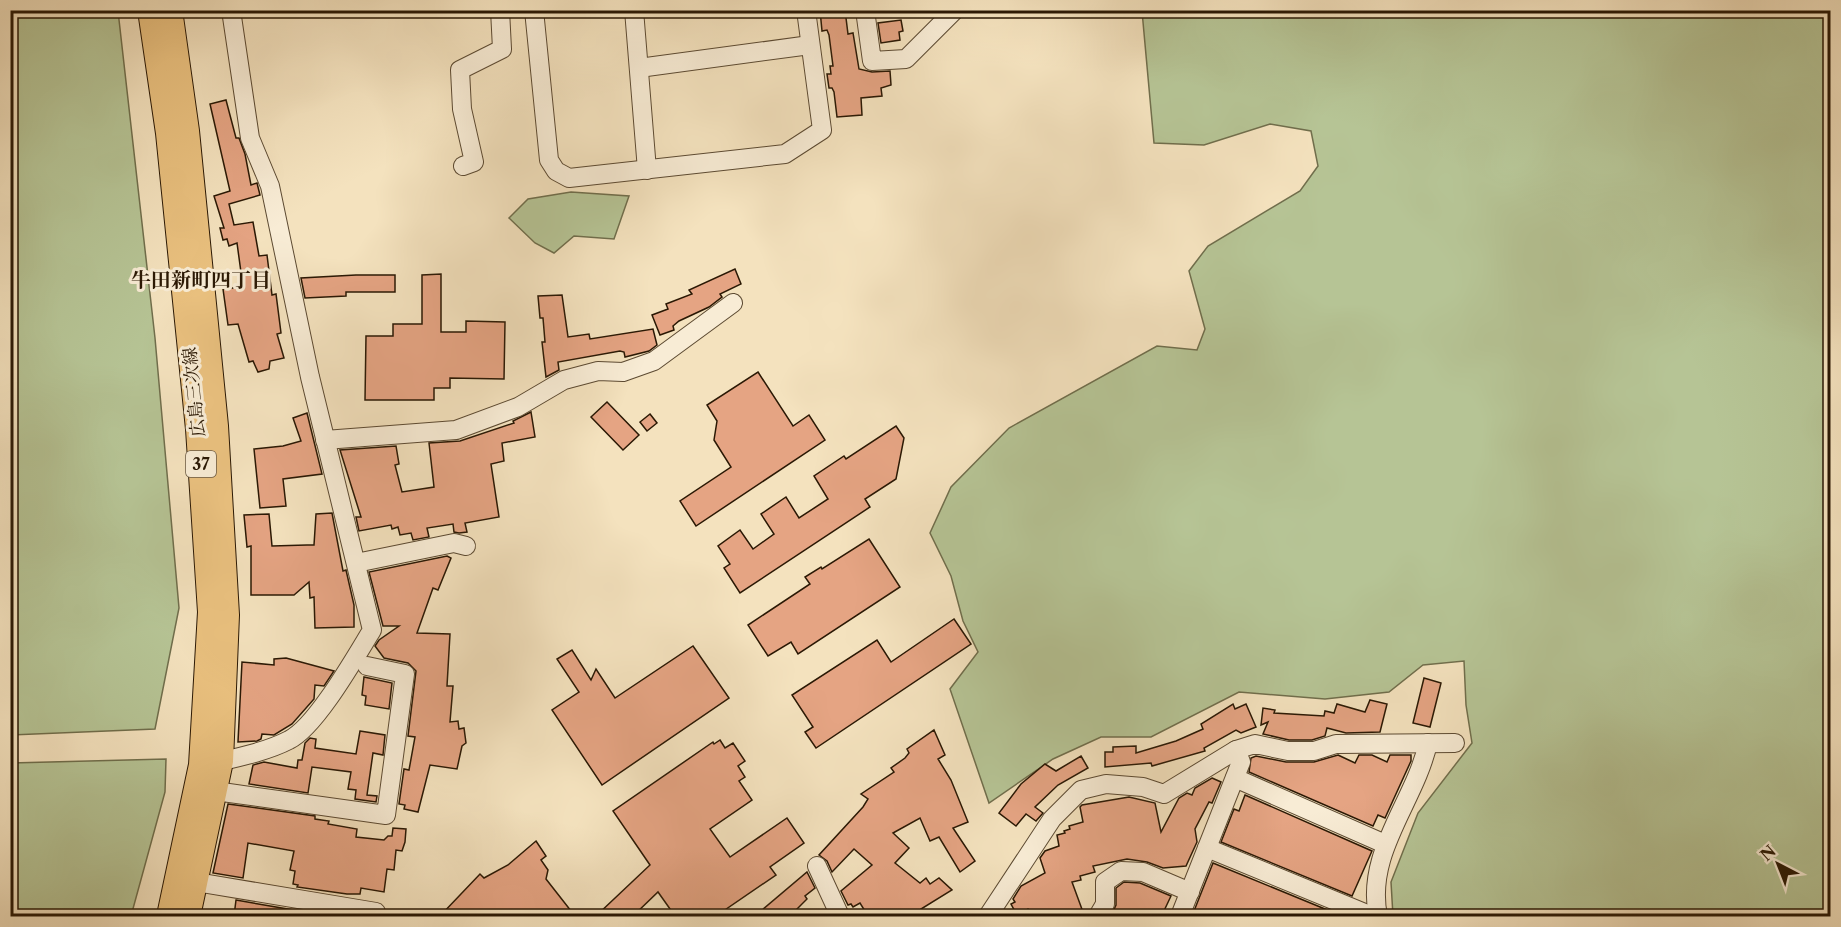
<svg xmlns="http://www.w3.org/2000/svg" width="1841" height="927" viewBox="0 0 1841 927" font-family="'Libre Caslon Text','Noto Serif JP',serif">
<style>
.green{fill:#b6c495;stroke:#706e4c;stroke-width:1.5}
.building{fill:#e5a483;stroke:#2a1804;stroke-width:1.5}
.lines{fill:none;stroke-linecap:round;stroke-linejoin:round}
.minor-casing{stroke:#5c4a32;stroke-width:20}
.major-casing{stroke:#2a1804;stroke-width:26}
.minor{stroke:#f8ecd5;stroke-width:18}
.major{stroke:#eac17f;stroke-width:24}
.labels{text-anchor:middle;stroke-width:6;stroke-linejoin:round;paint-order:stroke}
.shield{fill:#f8ecd5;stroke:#685843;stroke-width:1.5}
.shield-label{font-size:16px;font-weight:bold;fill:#2a1804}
.street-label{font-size:18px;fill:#2a1804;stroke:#f8ecd5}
.neighbourhood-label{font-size:20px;font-weight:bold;fill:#2a1804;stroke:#f8ecd5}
</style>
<rect width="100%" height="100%" fill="#f4e2be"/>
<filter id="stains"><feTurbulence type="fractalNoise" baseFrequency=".00333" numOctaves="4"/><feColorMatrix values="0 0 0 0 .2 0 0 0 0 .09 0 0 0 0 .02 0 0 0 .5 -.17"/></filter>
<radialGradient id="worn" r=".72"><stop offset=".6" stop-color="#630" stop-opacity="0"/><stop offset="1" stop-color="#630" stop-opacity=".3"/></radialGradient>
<!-- green -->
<g class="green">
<polygon points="10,11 118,11 155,338 179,608 155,729 11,735"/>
<polygon points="1142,11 1830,11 1830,916 1393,916 1391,882 1418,813 1472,743 1466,705 1464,661 1423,665 1389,692 1325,699 1239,692 1151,737 1101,737 1053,759 989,803 950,689 978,652 963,621 951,576 930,533 951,487 1009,428 1157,346 1197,350 1205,329 1189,271 1208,246 1300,191 1318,166 1311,131 1270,124 1204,145 1154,143"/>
<polygon points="571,192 629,196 614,239 574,236 554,253 535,243 509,218 528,199"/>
<polygon points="166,759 165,792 131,916 11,916 11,763"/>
</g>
<!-- building -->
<g class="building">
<polygon points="820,10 845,10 848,34 853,33 859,69 872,72 890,71 891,85 881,88 882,96 861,98 862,115 837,117 834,92 832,88 829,88 827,74 831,74 830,66 833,66 829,35 827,30 822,31"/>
<polygon points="901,20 903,31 899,32 900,40 881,43 878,23"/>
<polygon points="226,100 236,138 239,138 245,154 251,185 257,183 260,195 229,204 234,225 253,222 259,256 267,255 272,295 276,294 281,333 277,334 284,358 270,361 269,369 258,372 253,361 249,362 238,324 228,325 223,289 243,287 237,243 229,246 227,239 223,240 220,228 224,228 214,196 230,191 210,104"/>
<polygon points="735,269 741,284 720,294 722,297 709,307 679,321 673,326 674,330 660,335 652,315 668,309 666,304 692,294 689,290"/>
<polygon points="441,274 441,332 466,332 466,321 505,322 504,379 450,378 450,388 434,388 434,400 365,400 366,336 393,336 393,324 422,324 422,275"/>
<polygon points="356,275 395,275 395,292 346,292 346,296 305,298 301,278"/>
<polygon points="562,295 568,337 589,334 590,339 653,329 657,345 649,351 625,357 624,352 620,351 558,362 559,370 546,377 542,342 545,342 543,318 540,318 538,296"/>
<polygon points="758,372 793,426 809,415 825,440 696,526 680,501 731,467 714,440 717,421 707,405"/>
<polygon points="607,402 639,435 623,450 591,417"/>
<polygon points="531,412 535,437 502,443 504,461 491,464 499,517 465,523 467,532 459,533 454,532 453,524 427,528 429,537 413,540 411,533 400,535 398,527 392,529 391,525 359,531 356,517 361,517 340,450 396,446 399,464 395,465 402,492 434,487 429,443 460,441 514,423 513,421"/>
<polygon points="307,413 322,474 283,479 286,506 260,508 254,449 283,446 301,441 293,418"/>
<polygon points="650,414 657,423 647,431 640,422"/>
<polygon points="896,426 904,438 896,479 865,499 870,507 740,593 724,568 730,564 718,546 740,530 753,549 774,534 761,514 786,497 799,518 828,499 814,476 844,456 846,459"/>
<polygon points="332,513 343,571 346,570 354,605 354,627 315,628 314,597 310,598 309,582 294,595 251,595 251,546 247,547 244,515 269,514 272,546 307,545 314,545 316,514"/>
<polygon points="869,539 900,587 798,654 791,642 768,656 748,625 810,584 805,577 821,567 822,569"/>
<polygon points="447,556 451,558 438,590 433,588 417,633 450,634 447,686 453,686 450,722 458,721 459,729 464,728 466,743 462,746 457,769 430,765 418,812 404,809 405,805 399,804 404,769 409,770 415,737 408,736 416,671 408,663 384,658 375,646 379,640 399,626 383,626 369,572"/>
<polygon points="954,619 971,644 816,748 805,732 813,727 792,695 877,640 891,662"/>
<polygon points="693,646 729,698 602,785 552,710 579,692 557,659 572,650 591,680 596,669 615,698"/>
<polygon points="286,658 334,671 324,686 315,685 314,699 292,724 274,735 262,734 261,739 257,741 238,742 242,662 274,665 274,659"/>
<polygon points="364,677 392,683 389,709 365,705 366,696 362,695"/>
<polygon points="1424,678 1441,683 1430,727 1413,723"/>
<polygon points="1370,700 1387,704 1380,732 1346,733 1327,728 1325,736 1312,740 1289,740 1263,734 1268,722 1261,725 1263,708 1275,710 1274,713 1324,716 1325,711 1334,713 1337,704 1365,712"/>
<polygon points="1233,704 1235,709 1246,704 1256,727 1241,733 1236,730 1204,748 1205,751 1152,766 1151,763 1105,767 1105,752 1113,752 1113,747 1136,746 1136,753 1176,741 1203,729 1201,724"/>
<polygon points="934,730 945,755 938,759 951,780 968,822 953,828 975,861 960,872 939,837 930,841 920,818 893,833 909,848 895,863 920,883 926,878 930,884 939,878 952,890 921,909 926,916 868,916 860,903 853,907 851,904 848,905 841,891 872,865 854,849 832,872 827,861 819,855 863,807 868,799 861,794 894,772 891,768 905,758 909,753 907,749"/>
<polygon points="360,731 385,735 383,755 373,753 367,795 377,796 376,802 355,799 356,790 348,789 351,772 312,767 308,793 249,784 253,765 264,762 297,768 298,760 302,760 305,743 310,738 316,739 315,748 356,754"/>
<polygon points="720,740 725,748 733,743 745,761 738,766 745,777 739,781 752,800 710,829 730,857 787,818 804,843 770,867 776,875 716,916 675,916 658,892 633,916 596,916 650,865 613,811 713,742 714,744"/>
<polygon points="1338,755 1355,763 1359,755 1372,755 1387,762 1390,755 1411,755 1411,761 1385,818 1378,815 1373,826 1249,772 1251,758 1256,756 1286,762 1314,762"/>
<polygon points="1081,756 1088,768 1058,785 1035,807 1043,813 1036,821 1026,814 1016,826 999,813 1021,784 1045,764 1056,771"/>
<polygon points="1212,778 1221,782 1212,803 1209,802 1195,829 1197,842 1186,866 1163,868 1147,862 1127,859 1093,866 1095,872 1080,876 1081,880 1072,882 1083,912 1071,916 1041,916 1028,909 1017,915 1011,904 1015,902 1013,899 1021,886 1045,873 1040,858 1045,851 1059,846 1057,835 1065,833 1064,831 1070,829 1069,826 1083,822 1080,807 1082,805 1129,797 1155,803 1161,832 1179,798 1187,793 1192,795 1195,788"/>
<polygon points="1245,795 1372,851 1352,896 1221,842 1234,809 1239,811"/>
<polygon points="228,804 315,816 315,819 329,821 328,824 357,829 356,837 384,840 388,836 392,836 393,828 406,829 405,842 402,851 396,850 394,870 387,869 384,892 361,888 360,894 347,894 297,887 298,885 293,884 295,871 290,870 294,851 248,843 243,878 213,873"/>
<polygon points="536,841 546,856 541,860 548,870 546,879 575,916 521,916 496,910 489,916 440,916 480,874 484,878 508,865"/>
<polygon points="1213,863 1342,916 1207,916 1194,911"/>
<polygon points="807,872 815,888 805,896 807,899 790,916 755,916"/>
<polygon points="1124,882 1140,883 1171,896 1162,915 1153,911 1150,916 1111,916 1116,905 1116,888"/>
<polygon points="236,900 299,911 299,916 234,916"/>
</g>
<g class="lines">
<!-- minor casing -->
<g class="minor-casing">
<g id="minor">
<polyline points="534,10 549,160 556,171 569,178 785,154 822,130 806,10"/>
<polyline points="634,10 647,170"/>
<polyline points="865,10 872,61 906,59 955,10"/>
<polyline points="639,68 810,45"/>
<polyline points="463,166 474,162 462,109 460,70 502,49 500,10"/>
<polyline points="325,440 456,430 518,407 564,380 598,371 623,372 654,361 733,303"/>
<polyline points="356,563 454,543 466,546"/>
<path d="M 209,764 C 235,758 266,752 289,740 C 316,727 356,656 372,630 L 310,377 L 270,186 L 250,138 L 231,10"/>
<polyline points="1235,778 1385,844"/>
<polyline points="215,791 386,815 405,674 367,666"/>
<polyline points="1207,848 1372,916"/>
<polyline points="817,866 840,916"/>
<polyline points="184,880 376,912 375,916"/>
<polyline points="988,916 1052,819 1081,790 1106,784 1143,787 1164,794 1236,750 1255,744 1288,751 1314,751 1336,744 1455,743"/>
<polyline points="1098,916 1105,904 1105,882 1121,871 1143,872 1190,892"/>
<polyline points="1180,916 1241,762 1236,750"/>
<path d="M 1378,916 C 1365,852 1415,802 1428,743"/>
</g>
</g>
<!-- major casing -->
<g class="major-casing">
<g id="major">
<polyline points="150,10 168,133 198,429 210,612 201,765 169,916"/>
<polyline points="170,10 187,131 216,426 227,615 221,761 188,916"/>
</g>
</g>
<!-- minor -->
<use href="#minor" class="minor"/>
<!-- major -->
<use href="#major" class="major"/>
</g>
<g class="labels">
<!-- shield labels -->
<rect class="shield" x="186" y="451" width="30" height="26" rx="4.5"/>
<g class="shield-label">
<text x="201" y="470">37</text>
</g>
<!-- street labels -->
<g class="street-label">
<text transform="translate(194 392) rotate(-96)" y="6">広島三次線</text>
</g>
<!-- neighbourhood labels -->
<g class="neighbourhood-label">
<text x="201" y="287">牛田新町四丁目</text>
</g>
</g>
<!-- margin -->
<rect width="1841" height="927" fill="none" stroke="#f4e2be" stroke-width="36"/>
<rect x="12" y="12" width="1817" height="903" fill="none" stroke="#2a1804" stroke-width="3"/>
<rect x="18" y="18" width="1805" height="891" fill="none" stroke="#2a1804" stroke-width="1.5"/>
<!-- north arrow -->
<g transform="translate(1778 864) rotate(318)" stroke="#f8ecd5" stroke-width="4.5" paint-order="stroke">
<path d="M0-4.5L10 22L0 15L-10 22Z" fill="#2a1804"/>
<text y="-9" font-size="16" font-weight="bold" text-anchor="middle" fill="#2a1804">N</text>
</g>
<rect width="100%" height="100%" filter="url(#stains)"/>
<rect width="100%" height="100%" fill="url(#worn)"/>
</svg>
